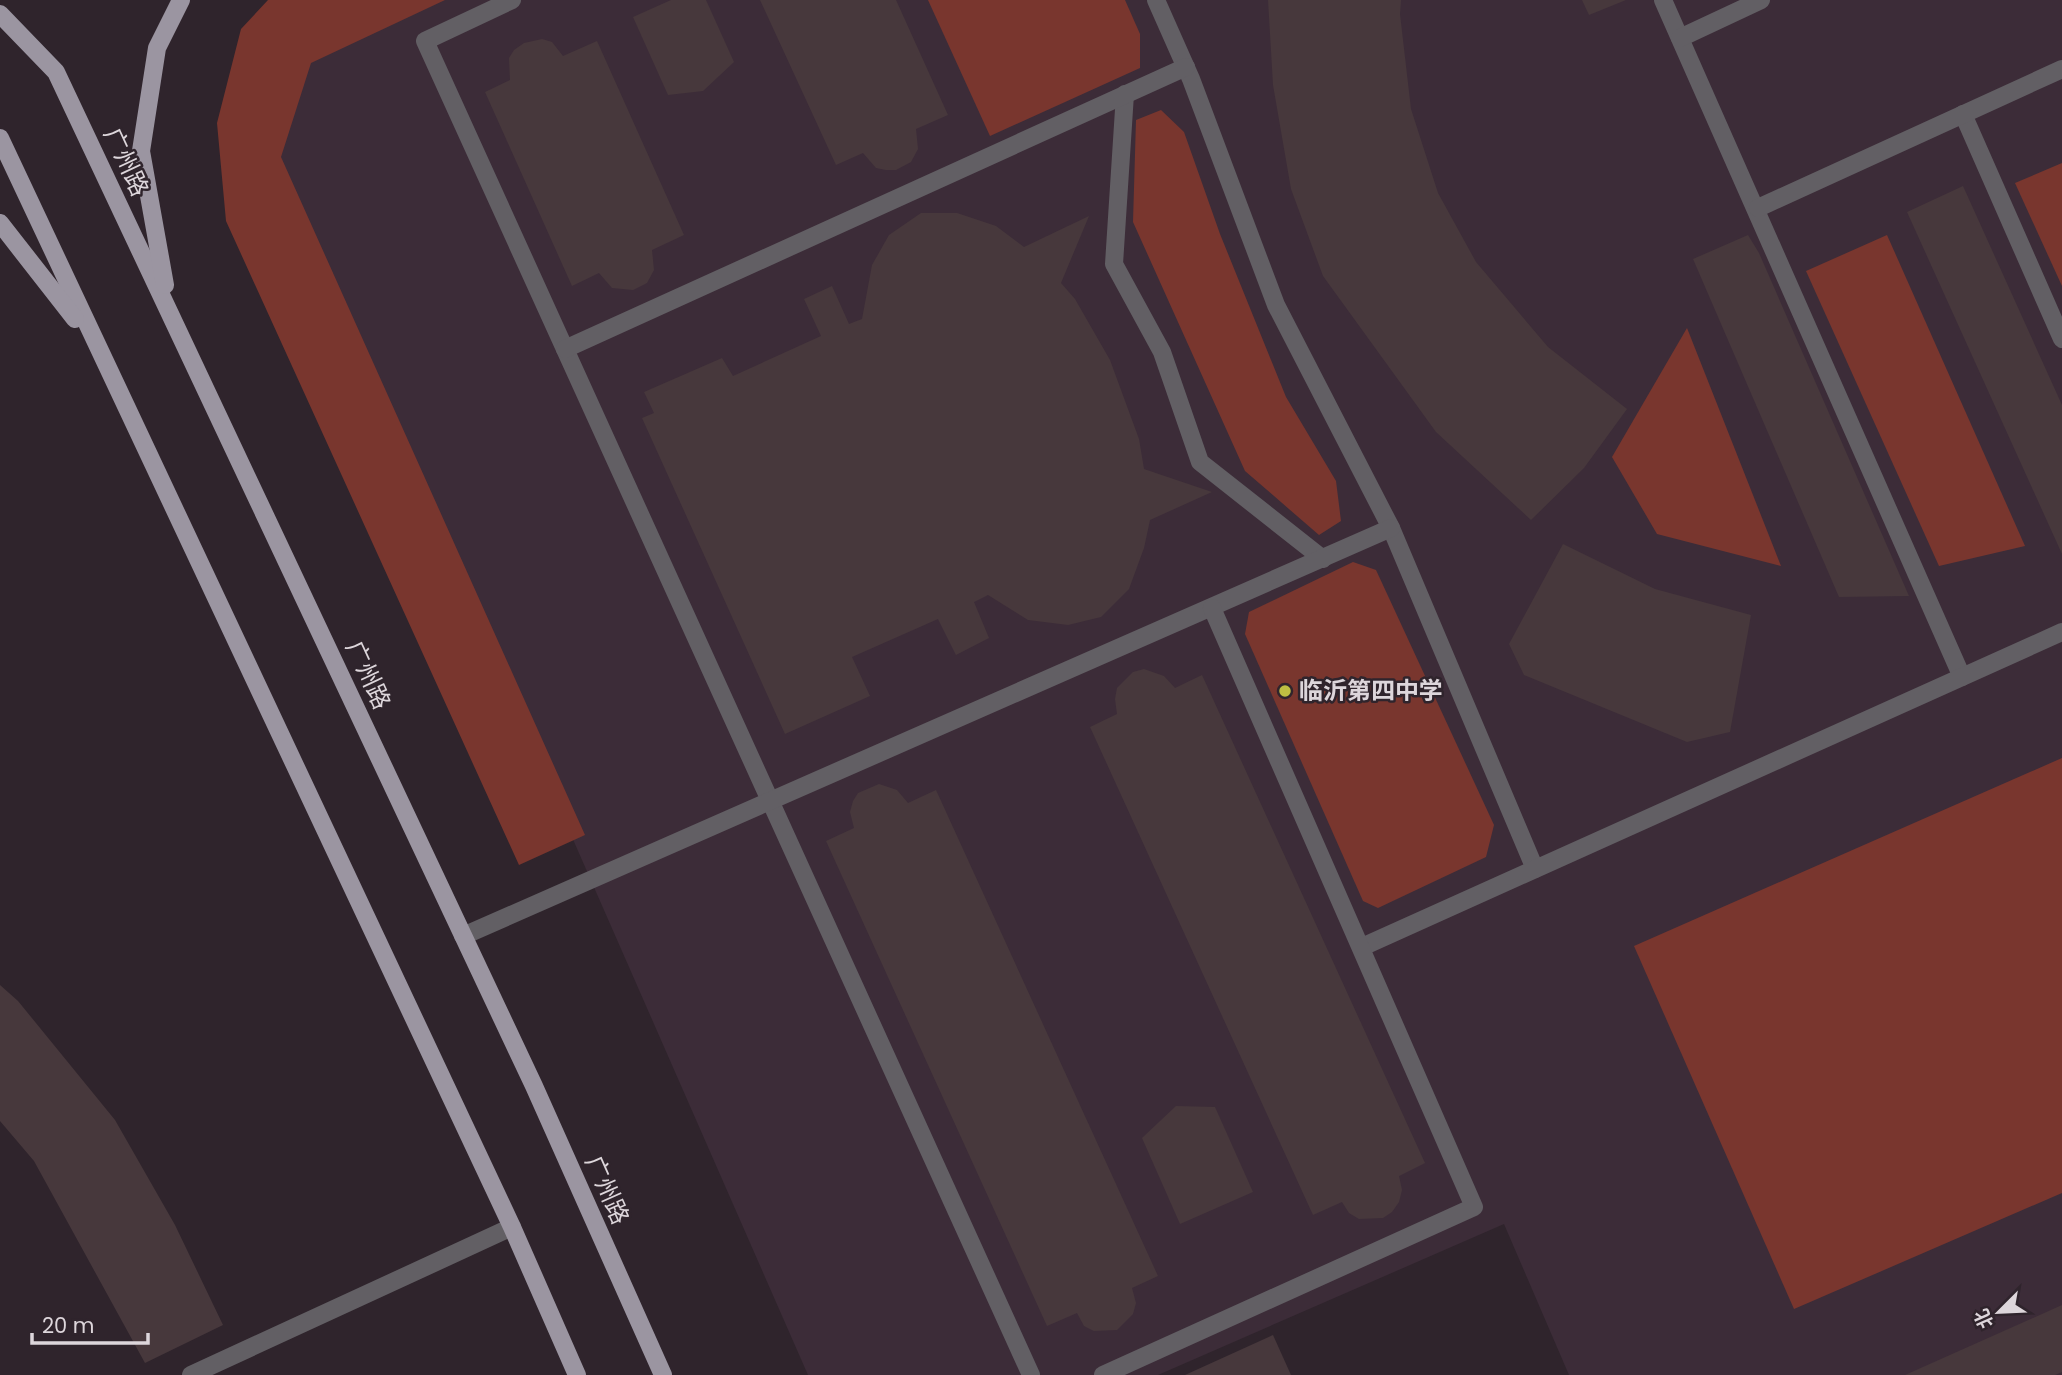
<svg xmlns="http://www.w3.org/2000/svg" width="2062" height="1375" viewBox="0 0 2062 1375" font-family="Poppins,'Noto Sans SC',sans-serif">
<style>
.built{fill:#3c2c38}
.green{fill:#79362e}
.building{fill:#47383c}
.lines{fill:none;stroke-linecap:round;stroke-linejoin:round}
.minor{stroke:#625f64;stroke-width:18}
.major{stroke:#9b95a1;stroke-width:18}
.poi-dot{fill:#bebe42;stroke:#2f242c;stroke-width:2.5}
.labels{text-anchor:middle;stroke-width:5;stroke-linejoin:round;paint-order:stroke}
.street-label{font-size:24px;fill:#ddd6db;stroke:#2f242c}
.poi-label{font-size:24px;font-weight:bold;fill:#ddd6db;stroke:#2f242c;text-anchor:start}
</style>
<rect width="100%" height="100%" fill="#2f242c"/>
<!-- built -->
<polygon class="built" points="412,0 2062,0 2062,1375 1569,1375 1504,1224 1158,1375 808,1375 274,158 305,53"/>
<!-- green -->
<g class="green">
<polygon points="268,0 445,0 311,63 281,157 585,835 519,865 226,221 217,123 241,29"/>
<polygon points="928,0 1125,0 1140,34 1140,68 990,136"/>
<polygon points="1161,110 1184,132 1220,234 1286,397 1336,481 1341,521 1319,535 1245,471 1133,222 1136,120"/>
<polygon points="2062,163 2062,286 2015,183"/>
<polygon points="1887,235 2025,546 1939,566 1806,271"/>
<polygon points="1687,328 1781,566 1657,534 1612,457"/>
<polygon points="1353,562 1376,570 1494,825 1486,857 1378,908 1363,901 1245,634 1249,612"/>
<polygon points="2062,758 2062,1193 1794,1309 1634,946"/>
</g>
<!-- building -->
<g class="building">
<polygon points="671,0 706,0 734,62 703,91 668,95 633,17"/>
<polygon points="760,0 896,0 948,115 916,129 918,149 911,162 896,170 886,170 876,168 863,153 836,165"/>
<polygon points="1268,0 1401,0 1400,14 1411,109 1438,193 1476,262 1548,347 1627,409 1584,468 1531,520 1436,432 1323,276 1291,189 1273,85"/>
<polygon points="1582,0 1626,0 1589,15"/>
<polygon points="542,39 552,42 563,56 597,41 684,235 652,250 654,270 647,283 633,290 612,288 599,273 572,286 485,92 510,80 509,58 514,50 524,43"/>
<polygon points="1963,186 2062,405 2062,554 1907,212"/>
<polygon points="921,213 957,213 996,226 1024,247 1089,216 1061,283 1075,299 1110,360 1139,439 1144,469 1212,492 1150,520 1144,548 1129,589 1101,617 1068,625 1028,620 988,595 974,602 989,638 956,655 938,619 852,657 870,696 785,734 642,418 654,413 644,392 722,358 733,376 821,336 804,299 832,286 849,324 862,319 872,265 889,235"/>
<polygon points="1748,235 1759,253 1909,596 1839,597 1693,259"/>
<polygon points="1563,544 1655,589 1751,615 1730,732 1687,742 1524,675 1509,644"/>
<polygon points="1144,669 1164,676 1175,688 1202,675 1425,1163 1399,1176 1402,1190 1399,1202 1392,1212 1383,1218 1359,1219 1349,1213 1342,1202 1313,1215 1090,727 1117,714 1115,699 1117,688 1133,672"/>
<polygon points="879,784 897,790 908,803 936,790 1158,1276 1132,1288 1136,1303 1133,1314 1117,1330 1094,1331 1084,1326 1077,1313 1047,1326 826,841 854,828 850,812 853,801 858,793"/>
<polygon points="0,985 18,1001 115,1120 175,1225 223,1325 145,1363 34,1161 0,1121"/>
<polygon points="1176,1106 1215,1107 1253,1192 1180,1224 1142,1138"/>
<polygon points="2062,1305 2062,1372 2055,1375 1905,1375"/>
<polygon points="1273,1335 1291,1375 1185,1375"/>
</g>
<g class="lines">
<!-- minor -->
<g class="minor">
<polyline points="512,0 425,41 1031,1375"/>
<polyline points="1156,0 1191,79 1276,305 1391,528 1535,869"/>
<polyline points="1663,0 1962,677"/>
<polyline points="1680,38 1761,0"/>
<polyline points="1125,94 1114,264 1162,352 1200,462 1323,559"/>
<polyline points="1963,114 2062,339"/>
<polyline points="1758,208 2062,69"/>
<polyline points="565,349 1186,67"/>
<polyline points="463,936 1391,528"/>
<polyline points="1362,947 2062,632"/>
<polyline points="191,1375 512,1227"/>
<polyline points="1103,1375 1474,1207 1212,608"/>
</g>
<!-- major -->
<g class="major">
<polyline points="0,14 56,72 534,1086 663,1375"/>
<polyline points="0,138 512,1227 577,1375"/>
<polyline points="0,223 75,319"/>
<polyline points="165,285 141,151 157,48 181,0"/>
</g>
</g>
<!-- markers -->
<circle class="poi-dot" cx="1285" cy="691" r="7"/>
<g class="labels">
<!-- street labels -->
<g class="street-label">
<text transform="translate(126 162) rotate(65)" y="8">广州路</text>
<text transform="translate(368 675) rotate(65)" y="8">广州路</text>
<text transform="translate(607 1190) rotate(66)" y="8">广州路</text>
</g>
<!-- poi labels -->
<g class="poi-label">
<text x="1299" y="699">临沂第四中学</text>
</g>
</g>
<!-- north arrow -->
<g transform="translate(1999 1312) rotate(246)" stroke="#2f242c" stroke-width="5" paint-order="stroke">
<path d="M0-5L12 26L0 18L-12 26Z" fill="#ddd6db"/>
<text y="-10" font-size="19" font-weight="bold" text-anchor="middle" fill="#ddd6db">北</text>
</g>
<!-- scale -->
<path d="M32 1333v10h116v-10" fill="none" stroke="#ddd6db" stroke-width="3.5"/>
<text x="42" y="1333" font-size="21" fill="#ddd6db" stroke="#2f242c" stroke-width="5" paint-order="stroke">20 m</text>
</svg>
